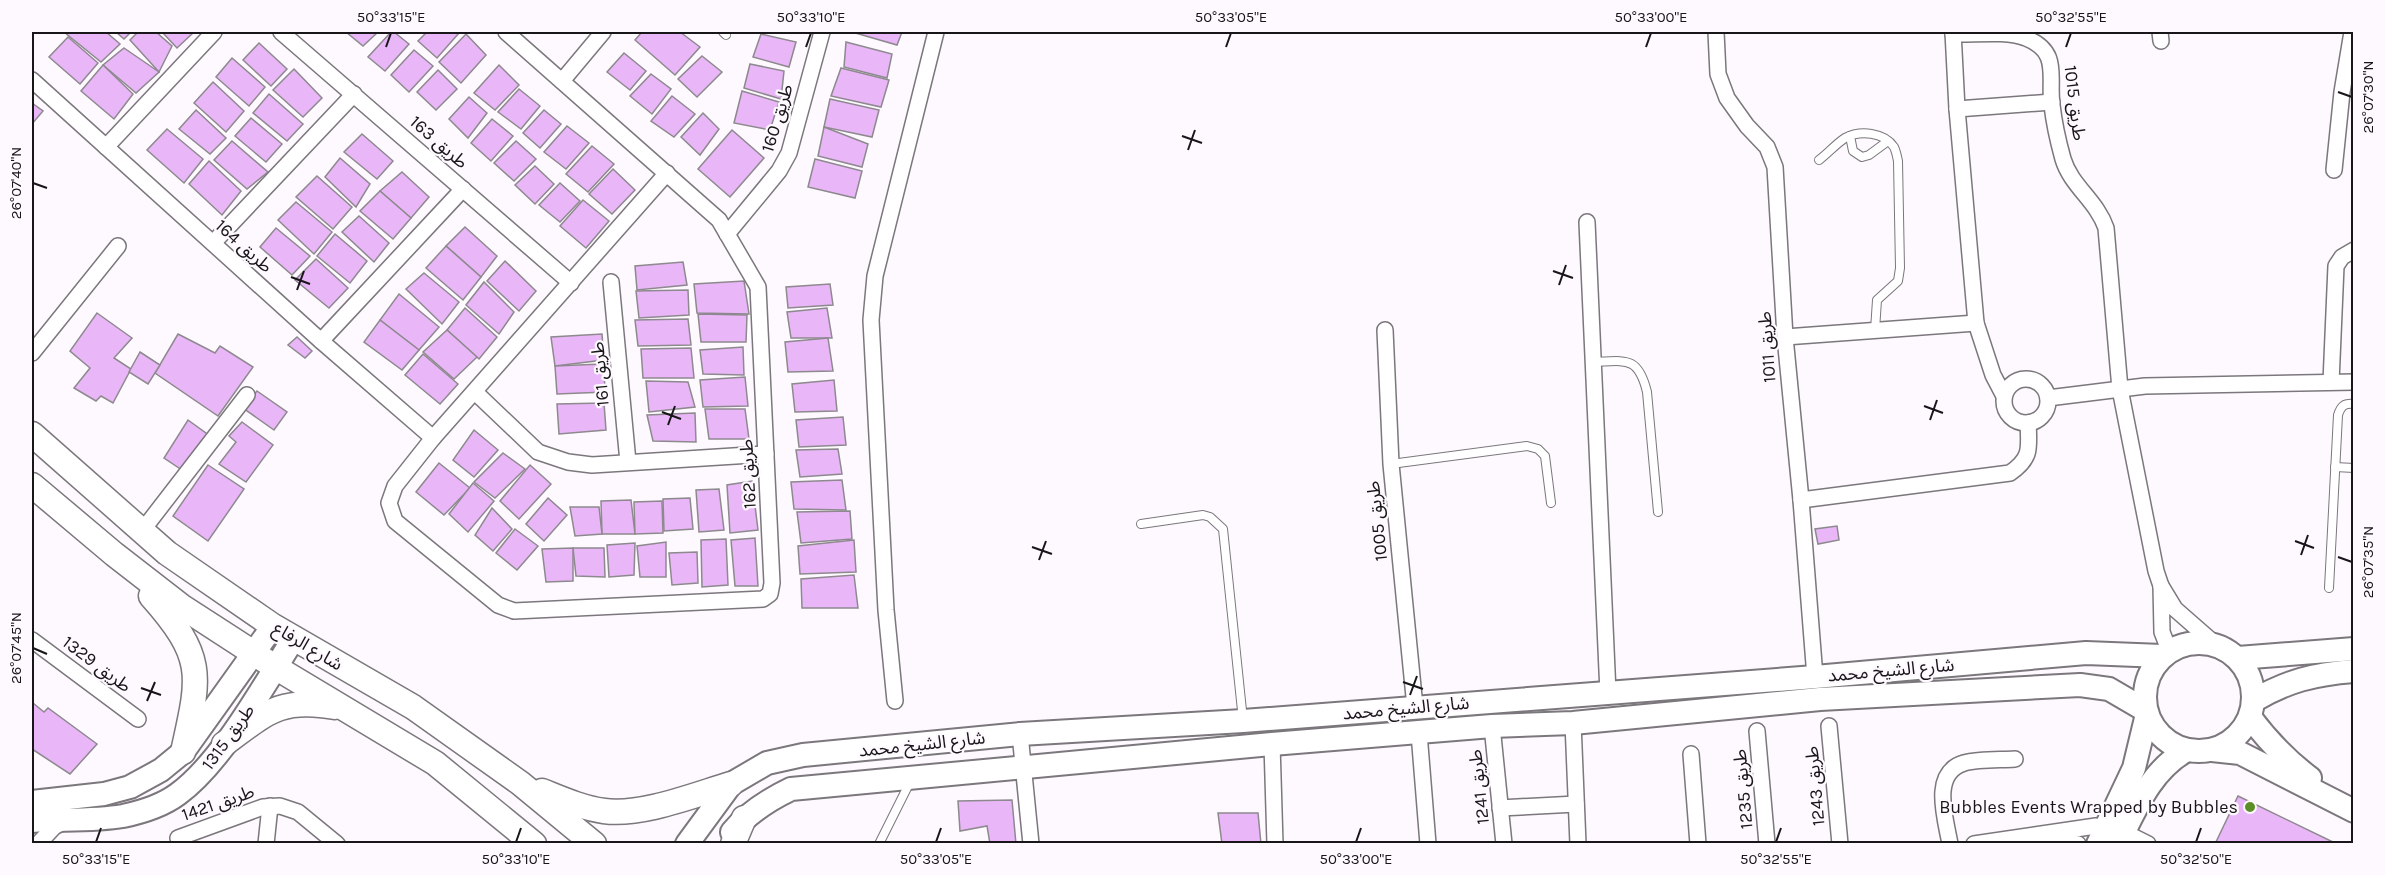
<svg xmlns="http://www.w3.org/2000/svg" width="2385" height="875" viewBox="0 0 2385 875" font-family="Karla,'Noto Sans Arabic',sans-serif">
<style>
.building{fill:#e9b7f8;stroke:#8d898e;stroke-width:1.5}
.lines{fill:none;stroke-linecap:round;stroke-linejoin:round}
.lane-casing{stroke:#7b777c;stroke-width:10}
.street-casing{stroke:#7b777c;stroke-width:18}
.secondary-casing{stroke:#7b777c;stroke-width:26}
.primary-casing{stroke:#7b777c;stroke-width:27}
.lane{stroke:#fff;stroke-width:8}
.street{stroke:#fff;stroke-width:15}
.secondary{stroke:#fff;stroke-width:22}
.primary{stroke:#fff;stroke-width:24}
.ticks{fill:none;stroke:#181618;stroke-width:2}
.poi-dot{fill:#5b8e27;stroke:#fdf9fe;stroke-width:2}
.labels{text-anchor:middle;stroke-width:4.5;stroke-linejoin:round;paint-order:stroke}
.street-label{font-size:18px;fill:#181618;stroke:#fdf9fe}
.poi-label{font-size:18px;fill:#181618;stroke:#fdf9fe;text-anchor:end}
.neatline{fill:none;stroke:#181618;stroke-width:2}
.ticks-label{font-size:15px;text-anchor:middle;fill:#181618}
</style>
<rect width="100%" height="100%" fill="#fdf9fe"/>
<!-- building -->
<g class="building">
<polygon points="64,32 106,32 120,44 101,62"/>
<polygon points="116,32 131,32 124,39"/>
<polygon points="138,32 156,32 172,46 159,72 130,40"/>
<polygon points="162,32 194,32 177,48"/>
<polygon points="346,32 378,32 363,46"/>
<polygon points="391,32 394,32 409,44 385,71 368,57"/>
<polygon points="427,32 458,32 459,33 437,58 418,41"/>
<polygon points="642,32 680,32 700,47 675,75 635,40"/>
<polygon points="852,32 902,32 897,45"/>
<polygon points="466,34 486,55 461,83 439,62"/>
<polygon points="761,34 796,42 789,67 753,57"/>
<polygon points="68,37 98,63 80,84 49,57"/>
<polygon points="846,42 892,54 887,78 844,67"/>
<polygon points="259,43 287,69 271,86 243,60"/>
<polygon points="124,48 159,72 136,93 103,65"/>
<polygon points="414,50 433,66 409,92 391,75"/>
<polygon points="624,53 646,71 630,90 607,72"/>
<polygon points="702,56 722,72 697,97 678,79"/>
<polygon points="232,58 265,87 249,106 216,77"/>
<polygon points="750,64 784,71 781,99 744,88"/>
<polygon points="103,65 133,94 114,119 81,91"/>
<polygon points="499,65 519,85 495,110 474,93"/>
<polygon points="841,68 889,80 881,107 831,96"/>
<polygon points="294,69 322,98 303,117 273,90"/>
<polygon points="438,70 457,89 436,110 417,92"/>
<polygon points="651,74 671,89 652,114 630,96"/>
<polygon points="213,82 244,111 226,132 194,103"/>
<polygon points="519,89 540,106 521,129 498,112"/>
<polygon points="742,91 779,102 770,130 734,123"/>
<polygon points="269,94 303,124 287,141 253,113"/>
<polygon points="672,96 695,114 674,137 651,121"/>
<polygon points="469,97 487,113 468,138 449,119"/>
<polygon points="830,99 879,110 872,137 824,127"/>
<polygon points="32,103 43,111 32,124"/>
<polygon points="196,110 226,138 210,154 179,129"/>
<polygon points="544,110 561,124 540,148 523,133"/>
<polygon points="703,113 719,129 700,155 681,137"/>
<polygon points="251,118 282,144 266,162 235,136"/>
<polygon points="492,119 513,136 491,161 471,143"/>
<polygon points="567,126 589,143 566,169 544,152"/>
<polygon points="824,127 868,144 862,167 818,156"/>
<polygon points="167,129 203,159 184,183 147,150"/>
<polygon points="732,130 764,158 730,197 698,169"/>
<polygon points="362,134 393,161 377,179 344,152"/>
<polygon points="232,141 268,172 247,189 214,160"/>
<polygon points="516,141 536,159 514,181 494,163"/>
<polygon points="592,146 614,164 588,192 566,174"/>
<polygon points="340,158 370,184 356,207 325,177"/>
<polygon points="815,159 862,171 855,198 808,187"/>
<polygon points="209,161 241,191 222,215 189,184"/>
<polygon points="535,166 554,184 535,204 515,185"/>
<polygon points="613,169 635,190 612,214 589,194"/>
<polygon points="402,172 429,197 411,218 380,191"/>
<polygon points="317,176 352,207 333,229 296,197"/>
<polygon points="560,183 580,201 560,222 539,205"/>
<polygon points="380,191 411,218 393,239 360,211"/>
<polygon points="583,200 609,221 586,248 560,226"/>
<polygon points="296,202 332,232 314,254 278,220"/>
<polygon points="359,216 389,243 374,262 342,232"/>
<polygon points="465,227 497,256 481,277 446,246"/>
<polygon points="276,228 310,256 292,275 260,247"/>
<polygon points="335,234 367,261 350,283 317,256"/>
<polygon points="446,246 481,277 463,300 426,268"/>
<polygon points="316,259 348,288 329,308 295,280"/>
<polygon points="505,261 536,291 519,311 487,281"/>
<polygon points="683,262 687,285 637,290 635,266"/>
<polygon points="424,273 459,302 442,324 406,289"/>
<polygon points="744,281 749,314 697,313 694,284"/>
<polygon points="484,282 514,312 499,334 466,305"/>
<polygon points="830,284 833,305 788,308 786,287"/>
<polygon points="688,290 689,315 639,318 636,291"/>
<polygon points="399,294 439,327 419,350 380,320"/>
<polygon points="465,308 497,337 479,359 447,330"/>
<polygon points="827,308 832,338 791,338 787,312"/>
<polygon points="97,313 132,338 114,358 131,369 113,403 101,396 96,401 74,388 90,368 70,351"/>
<polygon points="698,314 747,315 746,342 701,342"/>
<polygon points="688,319 691,345 638,346 635,320"/>
<polygon points="380,320 419,350 402,370 364,342"/>
<polygon points="447,330 477,357 454,379 423,352"/>
<polygon points="178,334 215,353 220,346 253,367 218,416 155,373"/>
<polygon points="602,334 604,360 555,366 551,337"/>
<polygon points="297,337 312,351 305,358 288,345"/>
<polygon points="828,338 833,371 788,372 785,342"/>
<polygon points="743,347 744,375 703,374 700,350"/>
<polygon points="691,348 694,378 643,378 641,349"/>
<polygon points="140,352 160,365 148,384 129,372"/>
<polygon points="423,354 458,384 440,404 405,375"/>
<polygon points="602,364 606,392 557,394 555,366"/>
<polygon points="745,377 748,406 703,407 700,380"/>
<polygon points="834,380 837,411 795,412 792,384"/>
<polygon points="646,381 688,382 695,407 649,412"/>
<polygon points="257,391 287,412 274,430 243,408"/>
<polygon points="604,403 606,430 559,434 557,404"/>
<polygon points="705,409 745,409 749,439 709,439"/>
<polygon points="695,413 696,442 653,441 647,415"/>
<polygon points="843,417 846,445 799,447 796,420"/>
<polygon points="188,420 210,436 185,472 164,458"/>
<polygon points="242,422 273,445 246,482 219,464 236,442 229,436"/>
<polygon points="474,430 498,450 474,477 453,460"/>
<polygon points="838,449 842,474 800,477 796,450"/>
<polygon points="503,453 525,469 495,498 474,482"/>
<polygon points="439,463 470,488 444,515 416,492"/>
<polygon points="208,465 244,489 208,541 173,516"/>
<polygon points="530,465 551,484 519,519 500,501"/>
<polygon points="842,480 846,510 794,509 791,482"/>
<polygon points="752,481 758,530 730,533 727,485"/>
<polygon points="473,483 494,501 468,532 449,514"/>
<polygon points="719,489 724,530 699,532 696,490"/>
<polygon points="548,498 567,515 544,541 526,524"/>
<polygon points="690,498 693,529 664,531 663,499"/>
<polygon points="631,500 635,534 602,534 601,501"/>
<polygon points="662,501 663,533 635,534 634,502"/>
<polygon points="570,507 599,507 602,534 575,536"/>
<polygon points="492,508 512,529 493,551 475,535"/>
<polygon points="850,511 852,539 801,543 797,512"/>
<polygon points="1837,526 1839,540 1818,544 1815,529"/>
<polygon points="515,529 538,546 517,570 496,553"/>
<polygon points="755,538 758,586 735,586 731,540"/>
<polygon points="726,539 728,585 702,587 701,540"/>
<polygon points="854,540 856,572 800,574 798,546"/>
<polygon points="666,542 666,577 640,577 637,546"/>
<polygon points="635,543 634,575 609,577 607,545"/>
<polygon points="573,548 604,548 605,577 576,576"/>
<polygon points="573,548 573,581 546,582 542,549"/>
<polygon points="697,552 698,583 672,585 669,553"/>
<polygon points="854,575 858,608 802,608 801,579"/>
<polygon points="33,703 44,712 48,708 97,744 70,774 32,749"/>
<polygon points="2238,796 2337,844 2215,844"/>
<polygon points="1012,800 1016,844 990,844 987,826 960,831 958,801"/>
<polygon points="1218,813 1258,813 1261,844 1222,844"/>
</g>
<g class="lines">
<!-- lane casing -->
<g class="lane-casing">
<g id="lane">
<polyline points="723,32 726,35"/>
<polyline points="1850,136 1853,151 1862,157 1869,155 1888,141"/>
<path d="M 1819,160 C 1828,153 1836,144 1845,138 C 1860,130 1884,132 1894,147 C 1896,151 1897,156 1898,161 L 1900,268 L 1898,281 L 1877,300 L 1875,330"/>
<path d="M 1593,362 C 1625,361 1638,355 1647,392 L 1658,512"/>
<polyline points="1391,464 1527,446 1538,449 1545,456 1551,503"/>
<polyline points="2335,467 2354,468"/>
<polyline points="1141,524 1203,515 1210,517 1223,529 1243,720"/>
<path d="M 2329,588 L 2338,415 C 2341,406 2344,403 2354,404"/>
<polyline points="879,844 910,782"/>
</g>
</g>
<!-- street casing -->
<g class="street-casing">
<g id="street">
<polyline points="281,32 571,283"/>
<polyline points="506,32 719,220 758,287 772,583 770,594 763,599 514,611 498,605 395,521 389,503 395,486 433,438 667,173"/>
<polyline points="1716,32 1718,74 1727,98 1747,126 1767,147 1775,167 1785,337 1801,500 1815,677"/>
<polyline points="1953,32 1957,109 1976,323 1993,375 2004,396"/>
<polyline points="2160,32 2161,41"/>
<path d="M 1953,34 C 1975,35 2004,30 2026,38 C 2061,52 2048,77 2052,105 C 2054,123 2058,141 2063,159 C 2071,186 2097,201 2106,228 L 2120,389 L 2156,571 L 2161,586"/>
<polyline points="32,80 321,341 433,438"/>
<polyline points="562,81 603,32"/>
<polyline points="1957,109 2052,102"/>
<polyline points="106,147 214,32"/>
<polyline points="2334,170 2342,92 2352,32"/>
<polyline points="1587,222 1608,693"/>
<polyline points="727,234 779,171 789,153 822,32"/>
<polyline points="213,243 354,94"/>
<polyline points="611,282 628,462"/>
<polyline points="1385,330 1391,464 1415,707"/>
<polyline points="1785,337 1976,323"/>
<polyline points="321,341 463,189"/>
<polyline points="32,353 118,246"/>
<circle cx="2026" cy="401" r="22"/>
<polyline points="2331,382 2336,266 2342,257 2354,250"/>
<polyline points="475,392 538,452 568,462 592,465 766,454"/>
<polyline points="2048,398 2145,386 2354,382"/>
<path d="M 1801,500 L 2010,473 C 2032,458 2029,448 2028,423"/>
<polyline points="142,531 247,395"/>
<polyline points="32,640 138,719"/>
<polyline points="2169,650 2162,632 2161,586 2175,609 2215,644"/>
<polyline points="895,701 886,610 871,320 875,276 936,32"/>
<polyline points="1573,723 1578,844"/>
<polyline points="1492,726 1504,844"/>
<polyline points="1829,726 1840,844"/>
<polyline points="1757,731 1767,844"/>
<polyline points="1419,733 1428,844"/>
<polyline points="1020,734 1031,844"/>
<polyline points="1272,744 1275,844"/>
<polyline points="1691,754 1698,844"/>
<polyline points="1500,808 1576,804"/>
<polyline points="178,838 263,807 280,806 298,812 337,844"/>
<polyline points="2047,839 2078,844"/>
<polyline points="38,844 54,827 65,821"/>
<polyline points="266,844 270,806"/>
<path d="M 1950,844 C 1946,820 1930,773 1964,763 C 1979,759 1999,760 2015,759"/>
<polyline points="1974,844 2096,826 2124,832 2148,844"/>
</g>
</g>
<!-- secondary casing -->
<g class="secondary-casing">
<g id="secondary">
<circle cx="2199" cy="697" r="54"/>
<polyline points="2238,658 2354,649"/>
<path d="M 2253,701 C 2287,681 2314,674 2354,671"/>
<path d="M 2250,717 C 2268,741 2286,760 2310,778"/>
<polyline points="2212,750 2240,753 2354,811"/>
<polyline points="32,802 104,794 130,787 161,770 183,752 273,626"/>
<path d="M 32,821 C 61,819 94,821 123,816 C 142,812 162,806 178,794 C 222,762 264,685 294,638"/>
<path d="M 732,832 C 748,813 768,800 791,789 L 1272,744 L 1492,726 L 1573,723 L 1820,699 L 2080,685 L 2109,689 L 2145,710"/>
<polyline points="687,844 731,784 767,763 803,755 1020,734 1243,721 1815,677 2086,653 2162,656"/>
<polyline points="2098,844 2134,768 2147,714"/>
<path d="M 2118,844 C 2136,808 2151,770 2187,750"/>
</g>
</g>
<!-- primary casing -->
<g class="primary-casing">
<g id="primary">
<polyline points="32,434 167,553 273,626 413,707 520,783 594,844"/>
<polyline points="32,485 114,554 181,606 275,667 435,763 534,844"/>
<path d="M 151,596 C 206,658 200,675 183,752"/>
<path d="M 224,744 C 266,713 280,697 335,707"/>
<path d="M 542,791 C 562,799 582,808 604,811 C 642,816 694,795 731,784"/>
<polyline points="733,844 744,818"/>
</g>
</g>
<!-- lane -->
<use href="#lane" class="lane"/>
<!-- street -->
<use href="#street" class="street"/>
<!-- secondary -->
<use href="#secondary" class="secondary"/>
<!-- primary -->
<use href="#primary" class="primary"/>
</g>
<!-- ticks -->
<path class="ticks" d="M 386,47 L 391,33M 806,47 L 811,33M 1226,47 L 1231,33M 1646,47 L 1651,33M 2066,47 L 2071,33M 2338,92 L 2352,97M 1182,136 L 1202,143M 1188,150 L 1195,130M 33,183 L 47,188M 1553,271 L 1573,278M 291,277 L 310,284M 1559,285 L 1566,265M 297,290 L 304,271M 1924,406 L 1943,413M 662,412 L 681,419M 1930,420 L 1937,400M 668,425 L 675,406M 2295,541 L 2314,548M 1032,547 L 1052,554M 2301,555 L 2308,535M 2338,557 L 2352,562M 1039,560 L 1046,541M 33,648 L 47,654M 1403,682 L 1423,689M 141,688 L 161,695M 1410,695 L 1417,676M 147,701 L 155,682M 96,842 L 101,828M 516,842 L 521,828M 936,842 L 941,828M 1356,842 L 1361,828M 1776,842 L 1781,828M 2196,842 L 2201,828"/>
<!-- markers -->
<circle class="poi-dot" cx="2250" cy="807" r="6"/>
<g class="labels">
<!-- street labels -->
<g class="street-label">
<text transform="translate(2075 103) rotate(83)" y="6">طريق 1015</text>
<text transform="translate(777 118) rotate(-73)" y="6">طريق 160</text>
<text transform="translate(439 142) rotate(41)" y="6">طريق 163</text>
<text transform="translate(244 246) rotate(42)" y="6">طريق 164</text>
<text transform="translate(1767 347) rotate(-94)" y="6">طريق 1011</text>
<text transform="translate(600 374) rotate(-95)" y="6">طريق 161</text>
<text transform="translate(748 474) rotate(-93)" y="6">طريق 162</text>
<text transform="translate(1377 521) rotate(-96)" y="6">طريق 1005</text>
<text transform="translate(308 646) rotate(31)" y="6">شارع الرفاع</text>
<text transform="translate(97 664) rotate(37)" y="6">طريق 1329</text>
<text transform="translate(1891 670) rotate(-5)" y="6">شارع الشيخ محمد</text>
<text transform="translate(1406 708) rotate(-5)" y="6">شارع الشيخ محمد</text>
<text transform="translate(228 737) rotate(-54)" y="6">طريق 1315</text>
<text transform="translate(922 744) rotate(-6)" y="6">شارع الشيخ محمد</text>
<text transform="translate(1815 786) rotate(-95)" y="6">طريق 1243</text>
<text transform="translate(1479 787) rotate(-96)" y="6">طريق 1241</text>
<text transform="translate(1743 789) rotate(-95)" y="6">طريق 1235</text>
<text transform="translate(218 803) rotate(-19)" y="6">طريق 1421</text>
</g>
<!-- poi labels -->
<g class="poi-label">
<text x="2238" y="813">Bubbles Events Wrapped by Bubbles</text>
</g>
</g>
<!-- border -->
<rect width="2385" height="875" fill="none" stroke="#fdf9fe" stroke-width="66"/>
<rect x="33" y="33" width="2319" height="809" class="neatline"/>
<g class="ticks-label">
<text x="391" y="22">50°33'15"E</text>
<text x="811" y="22">50°33'10"E</text>
<text x="1231" y="22">50°33'05"E</text>
<text x="1651" y="22">50°33'00"E</text>
<text x="2071" y="22">50°32'55"E</text>
<text transform="translate(2368 97) rotate(-90)" y="5">26°07'30"N</text>
<text transform="translate(16 183) rotate(-90)" y="5">26°07'40"N</text>
<text transform="translate(2368 562) rotate(-90)" y="5">26°07'35"N</text>
<text transform="translate(16 648) rotate(-90)" y="5">26°07'45"N</text>
<text x="96" y="864">50°33'15"E</text>
<text x="516" y="864">50°33'10"E</text>
<text x="936" y="864">50°33'05"E</text>
<text x="1356" y="864">50°33'00"E</text>
<text x="1776" y="864">50°32'55"E</text>
<text x="2196" y="864">50°32'50"E</text>
</g>
</svg>
